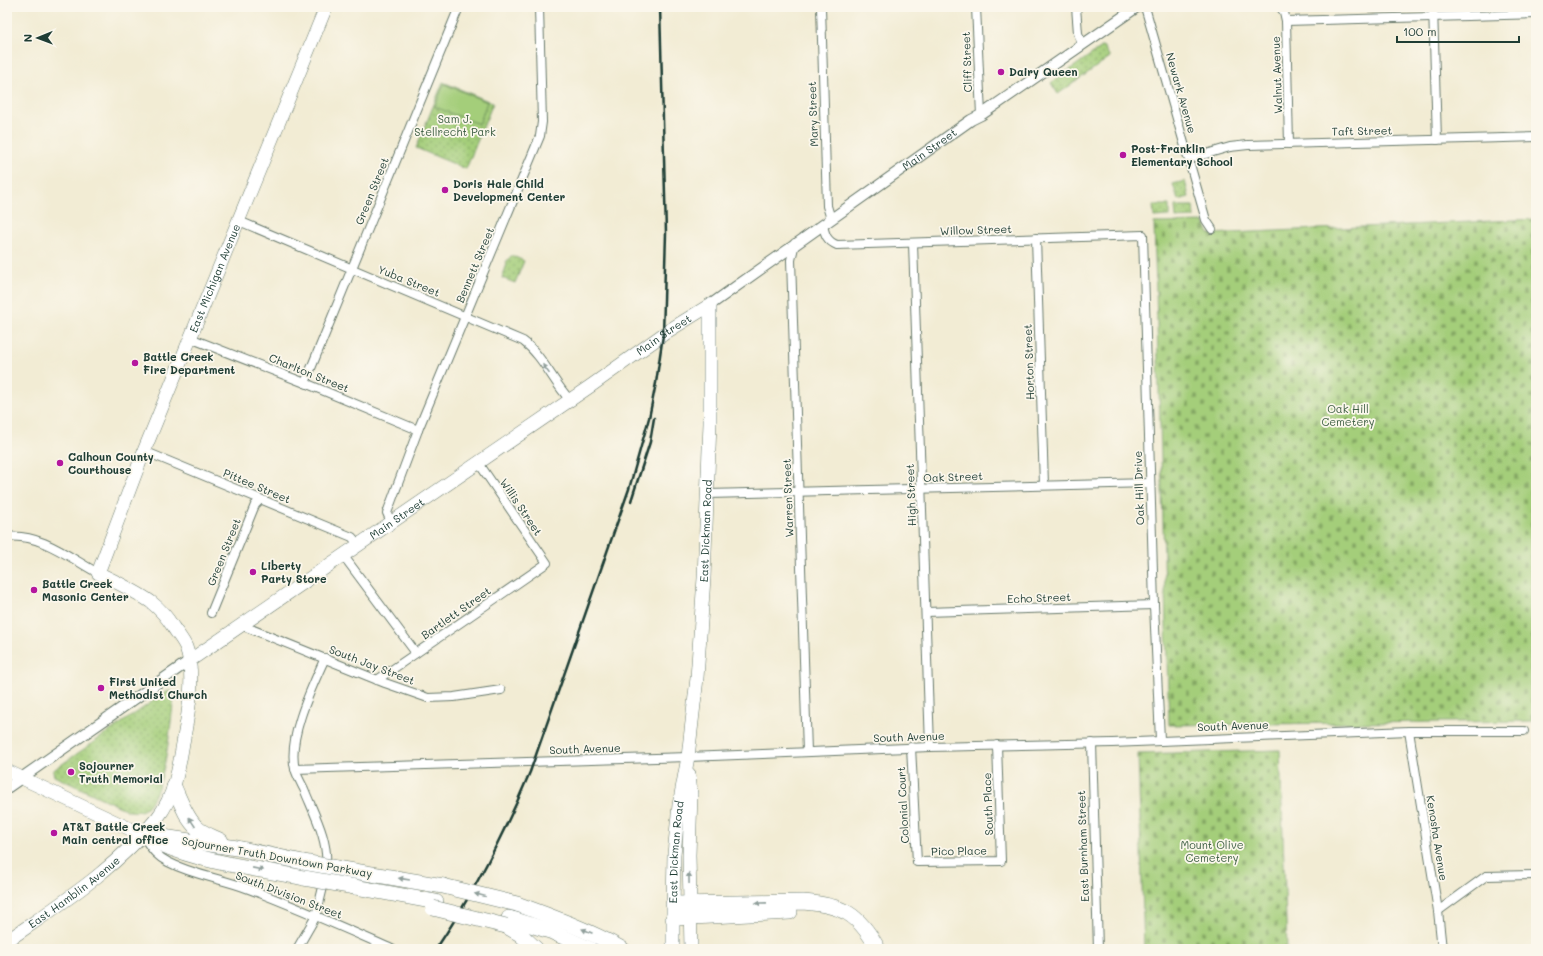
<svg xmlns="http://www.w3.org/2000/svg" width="1543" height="956" viewBox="0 0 1543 956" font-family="Mali,sans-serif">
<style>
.green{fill:url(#green-dots);stroke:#628657}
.cemetery{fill:url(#cemetery-stones);stroke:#628657}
.pitch{fill:#a4ce7a;stroke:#628657}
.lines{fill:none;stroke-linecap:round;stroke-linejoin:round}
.minor-casing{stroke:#697a6c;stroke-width:10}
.tertiary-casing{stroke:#697a6c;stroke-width:12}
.primary-casing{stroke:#697a6c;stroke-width:14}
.trunk-casing{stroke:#697a6c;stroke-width:14}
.motorway-casing{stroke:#697a6c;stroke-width:16}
.minor{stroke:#fff;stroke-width:8}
.tertiary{stroke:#fff;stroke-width:10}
.primary{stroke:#fff;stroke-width:13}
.trunk{stroke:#fff;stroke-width:13}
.motorway{stroke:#fff;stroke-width:15}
.rail{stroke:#1f3d34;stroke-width:2.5}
.motorway-bridge-casing{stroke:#697a6c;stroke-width:16;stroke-linecap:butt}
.motorway-bridge{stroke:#fff;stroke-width:15}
.oneway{fill:#8f9e9a}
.poi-dot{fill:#b5179e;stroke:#fbf7ec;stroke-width:1.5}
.labels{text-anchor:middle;stroke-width:3.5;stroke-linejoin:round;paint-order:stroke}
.street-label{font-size:11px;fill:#1f3d34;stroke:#fbf7ec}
.poi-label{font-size:11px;font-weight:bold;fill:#1f3d34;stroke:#fbf7ec;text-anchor:start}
.park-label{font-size:11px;fill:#406146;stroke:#fbf7ec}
</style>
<defs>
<pattern id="green-dots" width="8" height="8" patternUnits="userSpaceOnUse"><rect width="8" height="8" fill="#a4ce7a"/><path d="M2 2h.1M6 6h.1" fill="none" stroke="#85a865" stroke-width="1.8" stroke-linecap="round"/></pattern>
<pattern id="cemetery-stones" width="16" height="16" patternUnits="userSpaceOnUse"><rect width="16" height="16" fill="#a4ce7a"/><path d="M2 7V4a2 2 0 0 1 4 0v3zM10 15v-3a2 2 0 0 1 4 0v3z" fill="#85a865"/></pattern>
</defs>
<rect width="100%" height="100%" fill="#fbf7ec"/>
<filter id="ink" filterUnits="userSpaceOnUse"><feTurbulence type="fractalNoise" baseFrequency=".025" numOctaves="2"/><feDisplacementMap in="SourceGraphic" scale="8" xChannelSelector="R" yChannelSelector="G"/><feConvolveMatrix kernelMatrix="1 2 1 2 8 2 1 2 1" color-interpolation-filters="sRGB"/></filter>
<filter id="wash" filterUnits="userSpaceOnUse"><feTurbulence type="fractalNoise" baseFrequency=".012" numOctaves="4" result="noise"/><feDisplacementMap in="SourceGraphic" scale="16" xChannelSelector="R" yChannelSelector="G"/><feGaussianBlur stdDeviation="0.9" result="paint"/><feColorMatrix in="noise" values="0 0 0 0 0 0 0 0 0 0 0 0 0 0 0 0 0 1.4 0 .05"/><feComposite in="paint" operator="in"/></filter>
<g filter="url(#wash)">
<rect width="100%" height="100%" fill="#f2ecd4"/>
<!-- green -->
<g class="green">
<polygon points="1103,46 1110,57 1058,94 1051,83"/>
<polygon points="443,82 493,103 466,169 416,148"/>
<polygon points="1185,181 1189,197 1178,200 1173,184"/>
<polygon points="1153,205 1169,205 1169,216 1154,217"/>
<polygon points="1175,206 1193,206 1194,217 1176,218"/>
<polygon points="511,256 513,256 524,261 515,283 502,278 507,264 506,262"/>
<path d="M 170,691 L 174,693 L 174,698 C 170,725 166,788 147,807 C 142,812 136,812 129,811 L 54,776 L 53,771 L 55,769 L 166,692 Z"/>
</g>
<!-- cemetery -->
<g class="cemetery">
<polygon points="1536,219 1536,721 1169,725 1154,223 1204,222 1209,234"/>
<polygon points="1280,750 1287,949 1144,949 1138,754"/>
</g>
<!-- pitch -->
<polygon class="pitch" points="444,84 487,102 479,124 435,107"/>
</g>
<g filter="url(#ink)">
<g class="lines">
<!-- minor casing -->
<g class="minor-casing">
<g id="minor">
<polyline points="821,7 827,206 831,219"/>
<polyline points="976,7 981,115"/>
<polyline points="1076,7 1078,33 1082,45"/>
<polyline points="1145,7 1206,220 1212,229"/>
<polyline points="1280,7 1284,12 1286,21 1289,144"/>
<polyline points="1433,7 1437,140"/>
<polyline points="1286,21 1536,14"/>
<polyline points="1189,159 1230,147 1248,145 1536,137"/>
<path d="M 239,221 L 523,341 C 543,356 553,382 570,400"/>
<path d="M 823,225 C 825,235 827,241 837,245 L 1143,235 L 1154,605 L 1160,740"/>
<polyline points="1036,238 1044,485"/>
<polyline points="795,243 791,260 807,752"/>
<polyline points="913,243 930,747"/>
<polyline points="190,338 305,383 418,430"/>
<polyline points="305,383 459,7"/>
<polyline points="144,451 352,537 359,545"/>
<polyline points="708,494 1150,483"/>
<polyline points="391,522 387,513 418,430 540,136 542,122 539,7"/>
<path d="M 7,537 C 40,533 70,558 98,573"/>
<polyline points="343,555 416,653"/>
<polyline points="926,612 1154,605"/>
<polyline points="211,613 255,505 260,500"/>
<polyline points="241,625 385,683 428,698 454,697 501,690"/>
<path d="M 325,658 C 312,687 287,738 295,769 C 297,776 301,783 304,789 C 314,814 329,840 326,868"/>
<polyline points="377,680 547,563 478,462"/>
<polyline points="1409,731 1438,911 1442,949"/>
<polyline points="1092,743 1098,949"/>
<polyline points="911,747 917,862 1001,861 997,745"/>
<polyline points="295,769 688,757 930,747 1112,743 1409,731 1524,731"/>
<path d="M 145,839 C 152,849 156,856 168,862 C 195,876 221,878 249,889 C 297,907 344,928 392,949"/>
<polyline points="1438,911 1486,876 1536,875"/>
<polyline points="297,949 316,916 325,879"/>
</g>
</g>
<!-- tertiary casing -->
<g class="tertiary-casing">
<g id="tertiary">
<path id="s1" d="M 710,305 L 971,120 L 981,115 L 1137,7"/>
<polyline points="7,788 189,661"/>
</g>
</g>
<!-- primary casing -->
<g class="primary-casing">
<g id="primary">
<path id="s2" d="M 189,661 L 592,385 L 668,331 L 710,305"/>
<polyline points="7,771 143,835"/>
<polyline points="689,774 691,794 689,855 691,949"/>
<path id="s3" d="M 673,949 L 673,908 L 674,854 L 679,805 L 688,757 L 697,678 L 704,578 L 710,423 L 710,305"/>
</g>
</g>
<!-- trunk casing -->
<g class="trunk-casing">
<g id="trunk">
<path id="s4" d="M 7,941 C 60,904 117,868 158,817 C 174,797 179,768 183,743 C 188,716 196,674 186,647 C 183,640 177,633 173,627 C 167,617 160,609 151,602 C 134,590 116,582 98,573 L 144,451 L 326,7"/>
</g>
</g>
<!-- motorway casing -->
<g class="motorway-casing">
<g id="motorway">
<path d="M 174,787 C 180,800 186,818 197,828 C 204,834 213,837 221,841"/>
<path d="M 143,835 C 190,862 251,867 304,878"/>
<polyline points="156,836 237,848 303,862"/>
<polyline points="354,871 443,886"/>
<polyline points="355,887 436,902"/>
<path d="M 517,904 C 553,917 588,930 622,949"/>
<path d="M 673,904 L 803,902 C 843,905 859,914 878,949"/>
<polyline points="509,918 550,931 590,949"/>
<polyline points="673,918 790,912"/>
<polyline points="506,926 520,934 536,949"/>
</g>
</g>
<!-- minor -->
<use href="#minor" class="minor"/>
<!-- tertiary -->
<use href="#tertiary" class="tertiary"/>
<!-- primary -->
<use href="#primary" class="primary"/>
<!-- trunk -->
<use href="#trunk" class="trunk"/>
<!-- motorway -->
<use href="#motorway" class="motorway"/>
<!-- rail -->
<g class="rail">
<polyline points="631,501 650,442 654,418"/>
<path d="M 436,949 C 474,893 504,834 530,772 L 629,489 L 649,418 L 656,383 L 663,335 L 666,233 L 660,7"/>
</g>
<!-- motorway-bridge casing -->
<g class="motorway-bridge-casing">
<g id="motorway-bridge">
<polyline points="303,862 354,871"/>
<polyline points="304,878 355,887"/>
<polyline points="443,886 517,904"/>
<polyline points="433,908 506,926"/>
</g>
</g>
<!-- motorway-bridge -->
<use href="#motorway-bridge" class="motorway-bridge"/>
</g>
<!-- one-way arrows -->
<defs><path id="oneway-solid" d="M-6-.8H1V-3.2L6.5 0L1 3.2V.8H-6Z"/></defs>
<g class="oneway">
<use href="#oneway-solid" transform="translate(546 369) rotate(-125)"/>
<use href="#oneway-solid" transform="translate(192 822) rotate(-124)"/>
<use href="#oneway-solid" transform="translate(258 869) rotate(11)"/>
<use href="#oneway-solid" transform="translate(689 878) rotate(-91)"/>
<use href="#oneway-solid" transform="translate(404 879) rotate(-171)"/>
<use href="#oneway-solid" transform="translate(480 895) rotate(-166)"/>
<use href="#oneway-solid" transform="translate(761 903) rotate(179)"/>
<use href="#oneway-solid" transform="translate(587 931) rotate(-157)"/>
</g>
</g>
<!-- markers -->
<g class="poi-dot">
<circle cx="1001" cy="72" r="4"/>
<circle cx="1123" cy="155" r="4"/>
<circle cx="445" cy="190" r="4"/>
<circle cx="135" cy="363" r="4"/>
<circle cx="60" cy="463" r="4"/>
<circle cx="253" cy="572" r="4"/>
<circle cx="34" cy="590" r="4"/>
<circle cx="101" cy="688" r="4"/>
<circle cx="71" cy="772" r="4"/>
<circle cx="54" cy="833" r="4"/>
</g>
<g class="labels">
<!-- street labels -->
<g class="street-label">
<text transform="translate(967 62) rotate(-92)" y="4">Cliff Street</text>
<text transform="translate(1277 75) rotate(-92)" y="4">Walnut Avenue</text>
<text transform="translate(1181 93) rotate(74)" y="4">Newark Avenue</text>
<text transform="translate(813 114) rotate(-92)" y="4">Mary Street</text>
<text transform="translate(1362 131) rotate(-1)" y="4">Taft Street</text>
<text dy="4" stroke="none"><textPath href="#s1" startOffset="269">Main Street</textPath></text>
<text transform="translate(372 191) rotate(-68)" y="4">Green Street</text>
<text transform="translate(976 230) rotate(-2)" y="4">Willow Street</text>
<text transform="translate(475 265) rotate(-67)" y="4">Bennett Street</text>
<text dy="4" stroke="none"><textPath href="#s4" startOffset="807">East Michigan Avenue</textPath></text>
<text transform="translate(409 281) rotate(22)" y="4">Yuba Street</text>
<text dy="4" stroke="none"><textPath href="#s2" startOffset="576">Main Street</textPath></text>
<text transform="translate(1029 362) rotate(-92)" y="4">Horton Street</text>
<text transform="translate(309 373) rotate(22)" y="4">Charlton Street</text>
<text transform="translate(953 477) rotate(-2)" y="4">Oak Street</text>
<text transform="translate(257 486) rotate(23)" y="4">Pittee Street</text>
<text transform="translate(1139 488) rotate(-92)" y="4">Oak Hill Drive</text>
<text transform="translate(911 495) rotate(-92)" y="4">High Street</text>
<text transform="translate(788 498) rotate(-92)" y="4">Warren Street</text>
<text transform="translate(521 507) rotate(56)" y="4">Willis Street</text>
<text dy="4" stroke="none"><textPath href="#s2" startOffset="252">Main Street</textPath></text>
<text dy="4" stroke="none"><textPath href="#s3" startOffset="420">East Dickman Road</textPath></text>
<text transform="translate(224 552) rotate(-68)" y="4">Green Street</text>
<text transform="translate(1039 598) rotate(-2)" y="4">Echo Street</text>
<text transform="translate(456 613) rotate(-35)" y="4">Bartlett Street</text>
<text transform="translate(372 665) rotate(21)" y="4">South Jay Street</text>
<text transform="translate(1233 726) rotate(-2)" y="4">South Avenue</text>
<text transform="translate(909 737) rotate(-2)" y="4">South Avenue</text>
<text transform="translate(585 749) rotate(-2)" y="4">South Avenue</text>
<text transform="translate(988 804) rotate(-92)" y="4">South Place</text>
<text transform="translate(903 805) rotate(-93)" y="4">Colonial Court</text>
<text transform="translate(1437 838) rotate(81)" y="4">Kenosha Avenue</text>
<text transform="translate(1083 846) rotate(-92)" y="4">East Burnham Street</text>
<text transform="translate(959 851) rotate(-1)" y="4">Pico Place</text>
<text dy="4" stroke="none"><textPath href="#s3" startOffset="97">East Dickman Road</textPath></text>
<text transform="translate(277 857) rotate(10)" y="4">Sojourner Truth Downtown Parkway</text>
<text dy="4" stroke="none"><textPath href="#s4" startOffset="83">East Hamblin Avenue</textPath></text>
<text transform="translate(289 895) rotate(21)" y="4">South Division Street</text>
</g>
<!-- poi labels -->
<g class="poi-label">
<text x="1009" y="76">Dairy Queen</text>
<text x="1131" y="153">Post-Franklin<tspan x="1131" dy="13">Elementary School</tspan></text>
<text x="453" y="188">Doris Hale Child<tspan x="453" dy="13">Development Center</tspan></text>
<text x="143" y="361">Battle Creek<tspan x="143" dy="13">Fire Department</tspan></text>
<text x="68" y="461">Calhoun County<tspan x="68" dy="13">Courthouse</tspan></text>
<text x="261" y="570">Liberty<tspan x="261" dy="13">Party Store</tspan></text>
<text x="42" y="588">Battle Creek<tspan x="42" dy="13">Masonic Center</tspan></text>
<text x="109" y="686">First United<tspan x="109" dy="13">Methodist Church</tspan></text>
<text x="79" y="770">Sojourner<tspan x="79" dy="13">Truth Memorial</tspan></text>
<text x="62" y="831">AT&amp;T Battle Creek<tspan x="62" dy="13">Main central office</tspan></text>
</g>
<!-- park labels -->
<g class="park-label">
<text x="455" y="123">Sam J.<tspan x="455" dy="13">Stellrecht Park</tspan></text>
<text x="1348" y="413">Oak Hill<tspan x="1348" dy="13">Cemetery</tspan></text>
<text x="1212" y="849">Mount Olive<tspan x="1212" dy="13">Cemetery</tspan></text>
</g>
</g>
<!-- margin -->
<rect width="1543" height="956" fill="none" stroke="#fbf7ec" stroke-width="24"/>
<!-- north arrow -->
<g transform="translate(38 38) rotate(269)" stroke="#fbf7ec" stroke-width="3" paint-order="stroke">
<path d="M0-3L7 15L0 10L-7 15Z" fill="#1f3d34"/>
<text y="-6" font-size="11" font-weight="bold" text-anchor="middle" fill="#1f3d34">N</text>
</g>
<!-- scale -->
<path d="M1397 36v6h122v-6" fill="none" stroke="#1f3d34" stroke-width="2"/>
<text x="1403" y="36" font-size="12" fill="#1f3d34" stroke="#fbf7ec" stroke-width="3" paint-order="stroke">100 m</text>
</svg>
